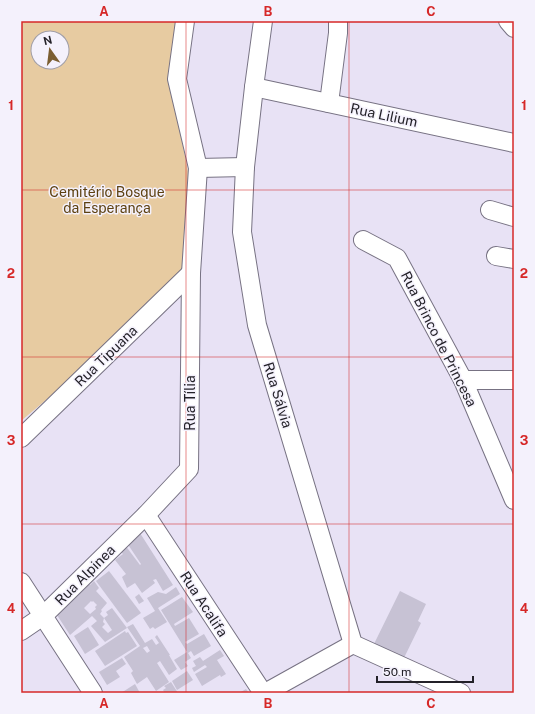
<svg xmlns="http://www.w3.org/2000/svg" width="535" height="714" viewBox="0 0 535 714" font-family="'Public Sans',sans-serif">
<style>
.green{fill:#e7cba1;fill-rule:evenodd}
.building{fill:#c7c2d4;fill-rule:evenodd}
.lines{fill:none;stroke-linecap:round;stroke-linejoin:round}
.minor-casing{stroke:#777283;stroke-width:20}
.minor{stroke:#fff;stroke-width:18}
.grid{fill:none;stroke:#d62828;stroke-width:1;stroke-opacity:0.55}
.labels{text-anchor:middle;stroke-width:3;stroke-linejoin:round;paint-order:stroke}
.street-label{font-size:14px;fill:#232128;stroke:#f4f1fc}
.park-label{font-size:14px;fill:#5d4110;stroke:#f4f1fc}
.neatline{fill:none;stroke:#d62828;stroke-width:1.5}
.grid-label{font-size:13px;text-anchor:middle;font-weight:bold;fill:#d62828}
</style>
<rect width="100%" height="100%" fill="#e8e2f5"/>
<!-- green -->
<path class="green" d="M 21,21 L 183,21 L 175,107 L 193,196 L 184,272 L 53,394 L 21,421 ZM 38,38 L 62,38 L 62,62 L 38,62 Z"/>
<!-- building -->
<g class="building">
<polygon points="140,533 173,585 163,591 156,579 153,580 155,583 142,593 135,583 127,588 122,577 126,574 115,560 123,554 119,550 125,545 140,565 141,564 127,543"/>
<polygon points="109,571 141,613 127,623 96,581"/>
<path d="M 94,581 L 99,588 L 96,591 L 107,603 L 101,610 L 102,611 L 100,614 L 104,618 L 103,622 L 105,624 L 102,627 L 108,633 L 112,630 L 104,618 L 108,615 L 106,612 L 112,608 L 127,628 L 105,642 L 91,626 L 97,621 L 92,616 L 70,635 L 55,612 L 89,584 L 90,585 ZM 91,601 L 92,602 L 93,601 L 97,605 L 95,607 L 96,609 L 90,614 L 84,608 Z"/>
<polygon points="176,587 180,594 158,608 167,622 155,629 153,627 150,629 143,618 155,611 147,598 158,592 166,594"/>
<polygon points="400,591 426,604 418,621 421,623 403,660 373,646"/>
<polygon points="139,594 144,601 139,604 135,597"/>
<polygon points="182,597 193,612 174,624 175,626 189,618 199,634 185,642 187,644 204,634 211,646 194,656 191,651 188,653 191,658 185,662 188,666 181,670 174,660 187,652 161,610"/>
<path d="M 133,624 L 145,643 L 152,639 L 156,645 L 159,643 L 155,637 L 157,635 L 170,655 L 169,655 L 177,669 L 169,675 L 160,661 L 157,663 L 169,682 L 156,691 L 147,677 L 137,684 L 131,673 L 133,671 L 124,657 L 140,646 L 127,627 ZM 147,646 L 150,651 L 147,653 L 143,648 Z"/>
<polygon points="88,627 99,645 85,654 74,636"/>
<polygon points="125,631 126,633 128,632 137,646 105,666 95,651"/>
<polygon points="220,650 224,656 217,660 226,674 221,677 220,675 202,686 195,674 207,667 205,665 194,672 192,668 196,666 193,661 200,657 203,661"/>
<polygon points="122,658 126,664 116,671 120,677 107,685 99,672"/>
<polygon points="187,671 193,680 177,690 172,681"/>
<polygon points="171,682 178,693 165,693 163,690 166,688 164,686"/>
<polygon points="135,684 140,693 121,693"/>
<polygon points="246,689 249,693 239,693"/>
</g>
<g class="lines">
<!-- minor casing -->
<g class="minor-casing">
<g id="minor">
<polyline points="263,21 254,87 245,167 242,232 257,325 353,644 461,693"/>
<polyline points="508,21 514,28"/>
<polyline points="254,87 514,143"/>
<polyline points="329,103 338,33 338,21"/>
<polyline points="198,168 245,167"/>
<polyline points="490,210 514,217"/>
<polyline points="363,240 397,258 463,380 514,500"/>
<polyline points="496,256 514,259"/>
<polyline points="463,380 514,380"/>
<polyline points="21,438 191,273"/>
<polyline points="146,515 263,693"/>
<polyline points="21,582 93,693"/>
<polyline points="21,631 43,616 146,515 189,469 191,273 198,168 177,79 185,21"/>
<polyline points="265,693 353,644"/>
</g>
</g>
<!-- minor -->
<use href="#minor" class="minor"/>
</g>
<!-- grid -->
<path class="grid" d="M 186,21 L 186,693M 349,21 L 349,693M 21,190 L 514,190M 21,357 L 514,357M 21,524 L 514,524"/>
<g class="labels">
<!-- street labels -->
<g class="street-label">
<text transform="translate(384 115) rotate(12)" y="5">Rua Lilium</text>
<text transform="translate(439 339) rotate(63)" y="5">Rua Brinco de Princesa</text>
<text transform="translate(106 356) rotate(-44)" y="5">Rua Tipuana</text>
<text transform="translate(278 395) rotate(73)" y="5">Rua Sálvia</text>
<text transform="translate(190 403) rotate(-90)" y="5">Rua Tília</text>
<text transform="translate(85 575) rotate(-45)" y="5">Rua Alpinea</text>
<text transform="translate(204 604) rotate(57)" y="5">Rua Acalifa</text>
</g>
<!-- park labels -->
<g class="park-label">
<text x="107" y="197">Cemitério Bosque<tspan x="107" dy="16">da Esperança</tspan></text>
</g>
</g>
<!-- border -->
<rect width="535" height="714" fill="none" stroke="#f4f1fc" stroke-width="44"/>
<!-- north arrow -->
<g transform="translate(50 50) rotate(346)"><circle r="19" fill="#f4f1fc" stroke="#a09ea7"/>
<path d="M0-3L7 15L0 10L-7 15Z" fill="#7b5e32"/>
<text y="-6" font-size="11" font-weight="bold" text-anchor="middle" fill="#232128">N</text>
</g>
<!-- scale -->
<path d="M377 676v6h96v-6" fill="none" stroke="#232128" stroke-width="2"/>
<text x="383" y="676" font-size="12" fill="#232128" stroke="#f4f1fc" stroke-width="3" paint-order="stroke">50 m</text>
<rect x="22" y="22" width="491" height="670" class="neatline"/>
<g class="grid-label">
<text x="104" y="16">A</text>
<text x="268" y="16">B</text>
<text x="431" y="16">C</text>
<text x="11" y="110">1</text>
<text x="524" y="110">1</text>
<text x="11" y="278">2</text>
<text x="524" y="278">2</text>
<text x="11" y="445">3</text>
<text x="524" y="445">3</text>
<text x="11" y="613">4</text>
<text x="524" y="613">4</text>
<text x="104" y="708">A</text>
<text x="268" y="708">B</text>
<text x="431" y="708">C</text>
</g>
</svg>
